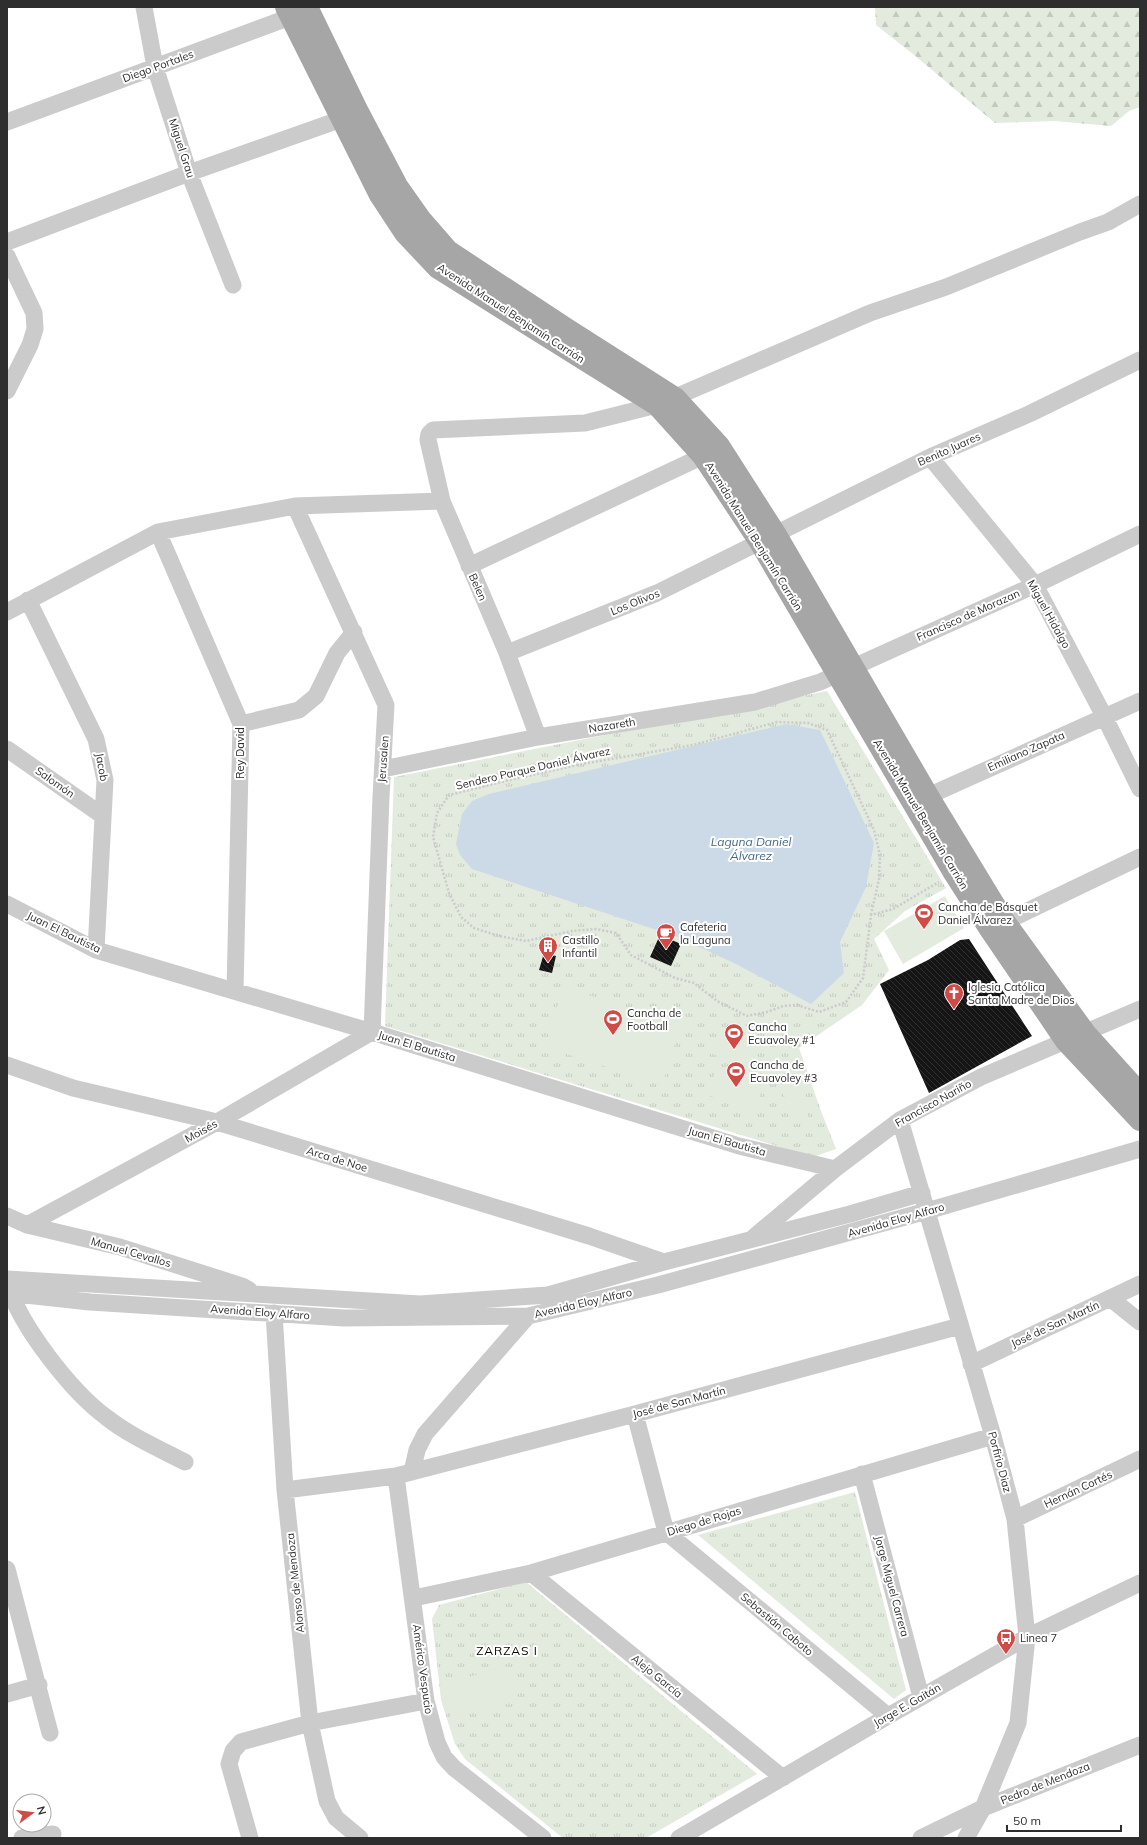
<svg xmlns="http://www.w3.org/2000/svg" width="1147" height="1845" font-family="Mulish,sans-serif">
<defs>
<pattern id="forest-firs" width="22" height="20" patternUnits="userSpaceOnUse"><rect width="22" height="20" fill="#e3eade"/><path d="M5 1l3.5 6h-7zM16 11l3.5 6h-7z" fill="#c3c9bf"/></pattern>
<pattern id="park-tufts" width="24" height="20" patternUnits="userSpaceOnUse"><rect width="24" height="20" fill="#e3eade"/><path d="M3 7l-1-3M5 7V3M7 7l1-3M15 17l-1-3M17 17v-4M19 17l1-3" fill="none" stroke="#c3c9bf"/></pattern>
<pattern id="building-back-hatch" width="6" height="6" patternUnits="userSpaceOnUse"><rect width="6" height="6" fill="#151515"/><path d="M-1 5l2 2M0 0l6 6M5-1l2 2" fill="none" stroke="#2f2f2f"/></pattern>
</defs>
<rect width="100%" height="100%" fill="#fff"/>
<path fill="url(#forest-firs)" d="M 875,7 L 1140,7 L 1140,107 L 1129,111 L 1111,126 L 1055,121 L 995,123 L 913,54 L 876,25 Z"/>
<path fill="url(#park-tufts)" d="M 827,691 L 946,888 L 905,911 L 874,939 L 889,970 L 862,1005 L 799,1048 L 821,1111 L 836,1149 L 813,1157 L 385,1026 L 394,777 Z
M 855,1492 L 906,1690 L 894,1699 L 698,1535 Z
M 526,1582 L 757,1774 L 646,1838 L 563,1838 L 465,1759 L 455,1744 L 441,1700 L 432,1619 L 439,1605 Z"/>
<path fill="#e3eade" d="M 945,896 L 964,928 L 903,964 L 884,931 Z
M 563,987 L 681,1024 L 662,1085 L 545,1047 Z
M 718,1032 L 758,1046 L 750,1068 L 710,1053 Z
M 717,1066 L 765,1081 L 755,1111 L 708,1095 Z
M 800,1077 L 809,1121 L 791,1125 L 781,1081 Z
M 506,1666 L 518,1701 L 451,1719 L 442,1685 Z"/>
<path fill="#ccdae8" d="M 786,724 L 820,730 L 874,843 L 866,887 L 840,942 L 844,973 L 811,1004 L 736,964 L 678,937 L 472,869 L 460,855 L 456,844 L 462,814 L 472,801 L 489,794 Z"/>
<path fill="url(#building-back-hatch)" d="M 660,935 L 681,944 L 671,966 L 650,957 Z
M 969,939 L 1032,1036 L 929,1093 L 880,984 L 928,960 L 960,940 Z
M 544,953 L 556,956 L 552,973 L 539,970 Z"/>
<g fill="none" stroke-linecap="round" stroke-linejoin="round">
<path stroke="#cbcbcb" stroke-width="2.5" stroke-dasharray="2 2" stroke-linecap="butt" d="M 871,915 L 879,879 L 880,855 L 874,830 L 827,730 L 808,723 L 777,722 L 693,745 L 582,764 L 510,780 L 449,795 L 437,813 L 433,837 L 449,893 L 461,917 L 474,928 L 499,936 L 526,941 L 572,931 L 596,929 L 616,933 L 631,955 L 675,978 L 694,983 L 717,1001 L 747,1016 L 767,1012 L 783,1006 L 797,1005 L 819,1012 L 846,1002 L 863,978 L 871,915 L 893,909 L 939,882"/>
<path stroke="#cbcbcb" stroke-width="17" d="M 144,7 L 155,67 L 189,173 L 233,285
M 7,122 L 301,13
M 7,242 L 189,173 L 353,115
M 7,256 L 34,313 L 35,329 L 30,345 L 7,391
M 930,457 L 1035,585 L 1104,716 L 1140,789
M 295,506 L 386,705 L 381,797 L 372,1032
M 158,532 L 241,724 L 235,991
M 469,566 L 703,456
M 28,600 L 96,739 L 105,780 L 96,950
M 7,612 L 158,532 L 295,506 L 442,501
M 507,653 L 657,593 L 930,457 L 1029,414 L 1140,360
M 241,724 L 299,710 L 316,696 L 337,653 L 354,632
M 538,737 L 507,653 L 442,501 L 428,440 L 429,434 L 433,430 L 585,423 L 657,405 L 870,313 L 946,287 L 1080,232 L 1108,222 L 1140,204
M 7,749 L 103,816
M 383,769 L 538,737 L 755,702 L 820,682 L 838,674 L 1035,585 L 1140,534
M 917,801 L 1140,701
M 7,904 L 96,950 L 372,1032 L 739,1146 L 835,1169
M 994,927 L 1140,857
M 7,1065 L 73,1088 L 217,1122 L 589,1236 L 664,1262
M 900,1120 L 993,1436 L 1015,1519 L 1027,1637 L 1018,1723 L 983,1808 L 966,1838
M 7,1216 L 27,1225 L 120,1247 L 242,1286 L 249,1290
M 27,1225 L 217,1122 L 372,1032
M 754,1237 L 835,1169 L 900,1120 L 981,1077 L 1140,1009
M 7,1279 L 420,1304 L 548,1295 L 664,1262 L 850,1214 L 922,1193
M 8,1284 C 19,1325 72,1392 106,1417 C 130,1436 158,1448 185,1462
M 7,1293 L 90,1302 L 344,1318 L 528,1316 L 658,1285 L 927,1211 L 1140,1149
M 1110,1298 L 1140,1322
M 274,1313 L 285,1490 L 310,1723 L 327,1801 L 336,1818 L 360,1838
M 971,1364 L 1140,1284
M 635,1414 L 666,1532 L 888,1716
M 412,1472 L 417,1450 L 425,1434 L 528,1316
M 862,1474 L 921,1697
M 396,1476 L 426,1701 L 437,1742 L 444,1757 L 454,1768 L 543,1838
M 285,1490 L 396,1476 L 635,1414 L 960,1326
M 1015,1519 L 1140,1459
M 7,1569 L 50,1733
M 531,1573 L 783,1778
M 414,1598 L 531,1573 L 993,1436
M 7,1694 L 39,1685
M 22,1838 L 53,1834
M 250,1838 L 229,1764 L 233,1751 L 241,1742 L 310,1723 L 426,1701
M 679,1838 L 888,1716 L 1027,1637 L 1140,1583
M 921,1838 L 983,1808 L 1140,1745"/>
<path stroke="#a6a6a6" stroke-width="22" d="M 286,7 L 380,195 L 405,233 L 438,268 L 657,405 L 703,456 L 760,542 L 953,871 L 990,929 L 1066,1041 L 1140,1120
M 307,7 L 358,112 L 397,186 L 421,220 L 448,251 L 568,330 L 675,398 L 719,446 L 776,535 L 928,796 L 1004,921 L 1085,1033 L 1140,1094"/>
</g>
<defs>
<symbol id="stadium-pin" viewBox="-11 -11 22 30"><path d="M0 17L-7.5 6A9.5 9.5 0 1 1 7.5 6Z" fill="#d04b45" stroke="#fff"/><path d="M0-5a6.5 5 0 1 0 0 10a6.5 5 0 1 0 0-10ZM-3.5-1.8h7v3.6h-7Z" fill="#fff"/></symbol>
<symbol id="cafe-pin" viewBox="-11 -11 22 30"><path d="M0 17L-7.5 6A9.5 9.5 0 1 1 7.5 6Z" fill="#d04b45" stroke="#fff"/><path d="M-5.5-4.5H6V0H3Q3 3.5 0 3.5H-2.5Q-5.5 3.5-5.5 0ZM3-3.2v2h1.7v-2ZM-6 4.5H4V6H-6Z" fill="#fff"/></symbol>
<symbol id="building-pin" viewBox="-11 -11 22 30"><path d="M0 17L-7.5 6A9.5 9.5 0 1 1 7.5 6Z" fill="#d04b45" stroke="#fff"/><path d="M-4-6H4V6H1V3H-1V6H-4ZM-2.5-4.3h1.7v1.8h-1.7ZM.8-4.3h1.7v1.8H.8ZM-2.5-1h1.7V.8h-1.7ZM.8-1h1.7V.8H.8Z" fill="#fff"/></symbol>
<symbol id="church-pin" viewBox="-11 -11 22 30"><path d="M0 17L-7.5 6A9.5 9.5 0 1 1 7.5 6Z" fill="#d04b45" stroke="#fff"/><path d="M-1.2-6h2.4v3.5h3.3v2.4h-3.3V6h-2.4V-.1h-3.3v-2.4h3.3Z" fill="#fff"/></symbol>
<symbol id="bus-pin" viewBox="-11 -11 22 30"><path d="M0 17L-7.5 6A9.5 9.5 0 1 1 7.5 6Z" fill="#d04b45" stroke="#fff"/><path d="M-5-6H5V4H4V6H2V4H-2V6H-4V4H-5ZM-3.5-4V0h7V-4ZM-3.5 1.2v1.5H-2V1.2ZM2 1.2v1.5H3.5V1.2Z" fill="#fff"/></symbol>
</defs>
<g fill-rule="evenodd">
<use href="#stadium-pin" x="913" y="902" width="22" height="30"/>
<use href="#cafe-pin" x="655" y="922" width="22" height="30"/>
<use href="#building-pin" x="537" y="935" width="22" height="30"/>
<use href="#church-pin" x="943" y="982" width="22" height="30"/>
<use href="#stadium-pin" x="602" y="1008" width="22" height="30"/>
<use href="#stadium-pin" x="723" y="1022" width="22" height="30"/>
<use href="#stadium-pin" x="725" y="1060" width="22" height="30"/>
<use href="#bus-pin" x="995" y="1627" width="22" height="30"/>
</g>
<g text-anchor="middle" dominant-baseline="central" stroke-width="4" stroke-linejoin="round" paint-order="stroke">
<g font-size="11" fill="#2e2e2e" stroke="#fff">
<text transform="translate(158 66) rotate(-20)">Diego Portales</text>
<text transform="translate(182 148) rotate(72)">Miguel Grau</text>
<text transform="translate(511 313) rotate(33)">Avenida Manuel Benjamín Carrión</text>
<text transform="translate(949 449) rotate(-24)">Benito Juares</text>
<text transform="translate(754 536) rotate(58)">Avenida Manuel Benjamín Carrión</text>
<text transform="translate(478 587) rotate(66)">Belen</text>
<text transform="translate(635 602) rotate(-22)">Los Olivos</text>
<text transform="translate(1049 614) rotate(61)">Miguel Hidalgo</text>
<text transform="translate(968 615) rotate(-24)">Francisco de Morazan</text>
<text transform="translate(612 725) rotate(-9)">Nazareth</text>
<text transform="translate(1026 751) rotate(-24)">Emiliano Zapata</text>
<text transform="translate(240 753) rotate(-90)">Rey David</text>
<text transform="translate(383 759) rotate(-86)">Jerusalen</text>
<text transform="translate(102 767) rotate(80)">Jacob</text>
<text transform="translate(533 768) rotate(-13)">Sendero Parque Daniel Álvarez</text>
<text transform="translate(55 782) rotate(35)">Salomón</text>
<text transform="translate(921 814) rotate(59)">Avenida Manuel Benjamín Carrión</text>
<text transform="translate(64 932) rotate(26)">Juan El Bautista</text>
<text transform="translate(417 1046) rotate(17)">Juan El Bautista</text>
<text transform="translate(933 1103) rotate(-29)">Francisco Nariño</text>
<text transform="translate(201 1131) rotate(-29)">Moisés</text>
<text transform="translate(727 1141) rotate(16)">Juan El Bautista</text>
<text transform="translate(337 1159) rotate(17)">Arca de Noe</text>
<text transform="translate(896 1220) rotate(-16)">Avenida Eloy Alfaro</text>
<text transform="translate(131 1252) rotate(16)">Manuel Cevallos</text>
<text transform="translate(583 1303) rotate(-13)">Avenida Eloy Alfaro</text>
<text transform="translate(260 1312) rotate(4)">Avenida Eloy Alfaro</text>
<text transform="translate(1055 1324) rotate(-25)">José de San Martín</text>
<text transform="translate(679 1402) rotate(-15)">José de San Martín</text>
<text transform="translate(1000 1462) rotate(75)">Porfirio Diaz</text>
<text transform="translate(1078 1489) rotate(-25)">Hernán Cortés</text>
<text transform="translate(704 1521) rotate(-17)">Diego de Rojas</text>
<text transform="translate(295 1583) rotate(-96)">Alonso de Mendoza</text>
<text transform="translate(892 1586) rotate(75)">Jorge Miguel Carrera</text>
<text transform="translate(777 1624) rotate(40)">Sebastián Caboto</text>
<text transform="translate(423 1669) rotate(82)">Américo Vespucio</text>
<text transform="translate(657 1676) rotate(39)">Alejo García</text>
<text transform="translate(907 1705) rotate(-30)">Jorge E. Gaitán</text>
<text transform="translate(1045 1783) rotate(-22)">Pedro de Mendoza</text>
</g>
<g font-size="11" fill="#2e2e2e" stroke="#fff" text-anchor="start">
<text x="938" y="907">Cancha de Básquet<tspan x="938" dy="13">Daniel Álvarez</tspan></text>
<text x="680" y="927">Cafeteria<tspan x="680" dy="13">la Laguna</tspan></text>
<text x="562" y="940">Castillo<tspan x="562" dy="13">Infantil</tspan></text>
<text x="968" y="987">Iglesia Católica<tspan x="968" dy="13">Santa Madre de Dios</tspan></text>
<text x="627" y="1013">Cancha de<tspan x="627" dy="13">Football</tspan></text>
<text x="748" y="1027">Cancha<tspan x="748" dy="13">Ecuavoley #1</tspan></text>
<text x="750" y="1065">Cancha de<tspan x="750" dy="13">Ecuavoley #3</tspan></text>
<text x="1020" y="1638">Linea 7</text>
</g>
<g font-size="12" font-style="italic" fill="#466687" stroke="#fff">
<text x="751" y="841">Laguna Daniel<tspan x="751" dy="14">Álvarez</tspan></text>
</g>
<g font-size="12" letter-spacing="1" fill="#000" stroke="#fff">
<text x="507" y="1650">ZARZAS I</text>
</g>
</g>
<rect width="1147" height="1845" fill="none" stroke="#2e2e2e" stroke-width="16"/>
<g transform="translate(32 1813) rotate(75)"><circle r="19" fill="#ffffff" stroke="#ababab"/>
<path d="M0-3L7 15L0 10L-7 15Z" fill="#d04b45"/>
<text y="-6" font-size="11" font-weight="bold" text-anchor="middle" fill="#2e2e2e">N</text>
</g>
<path d="M1007 1825v6h114v-6" fill="none" stroke="#2e2e2e" stroke-width="2"/>
<text x="1013" y="1825" font-size="12" fill="#2e2e2e" stroke="#ffffff" stroke-width="3" paint-order="stroke">50 m</text>
</svg>
